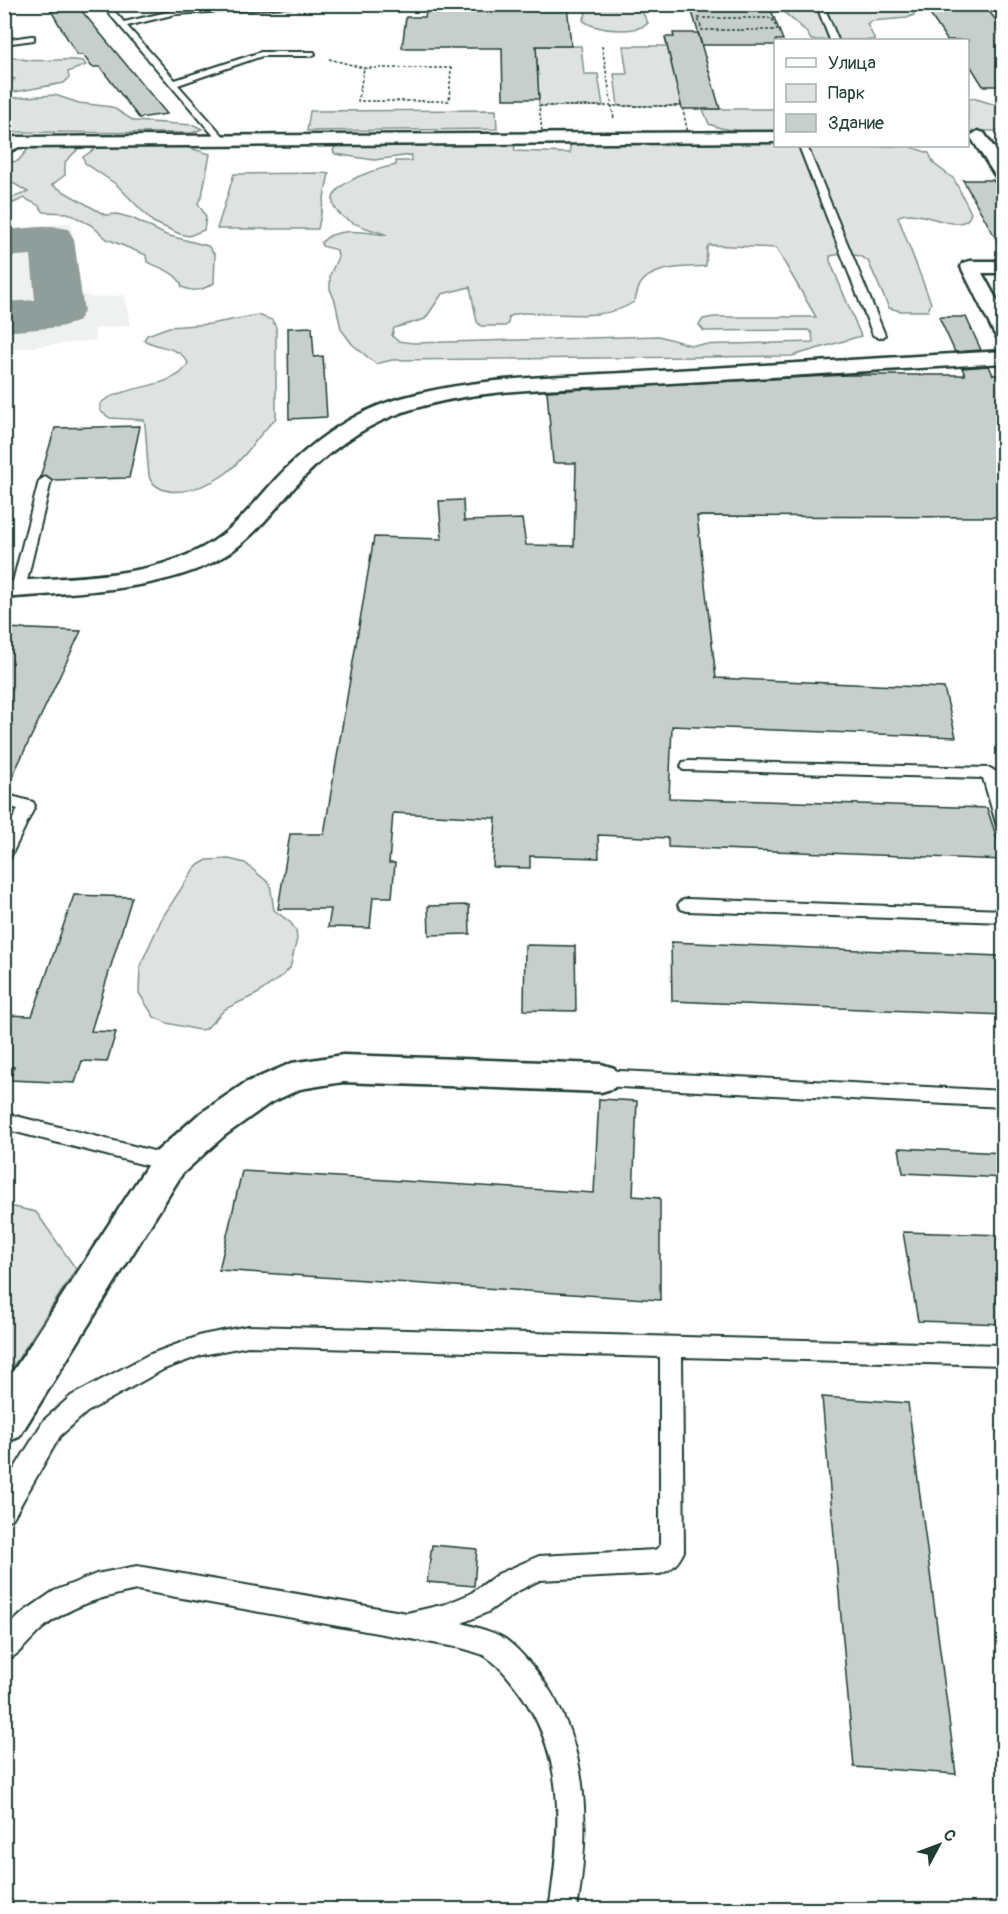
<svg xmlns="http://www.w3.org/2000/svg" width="1008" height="1914" font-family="Pangolin,sans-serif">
<rect width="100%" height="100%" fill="#fff"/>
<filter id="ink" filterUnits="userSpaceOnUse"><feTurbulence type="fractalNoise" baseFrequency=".0167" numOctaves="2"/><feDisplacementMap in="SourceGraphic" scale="12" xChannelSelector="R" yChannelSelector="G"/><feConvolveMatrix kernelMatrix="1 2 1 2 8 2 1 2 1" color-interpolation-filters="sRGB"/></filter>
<g filter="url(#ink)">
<path fill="#eef1f0" d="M 71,222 L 79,293 L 94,298 L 125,295 L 130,325 L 94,329 L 96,340 L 5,350 L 5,230 Z"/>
<path fill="#dee3e2" stroke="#7e908b" stroke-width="1.5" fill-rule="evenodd" d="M 823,4 L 910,5 L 914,15 L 907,18 L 871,21 L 867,24 L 875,40 L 811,40 C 806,26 786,18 778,5 C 790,5 814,9 824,7 Z
M 597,5 L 639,6 L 648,23 C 638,34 593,31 583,20 L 586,14 L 584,10 Z
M 536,46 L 581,46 L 584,74 L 598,74 L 603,106 L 539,106 Z
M 623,46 L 667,46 L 682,106 L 618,106 L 614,74 L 627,74 Z
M 5,54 C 37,67 54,56 83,61 L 86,65 L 68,72 L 69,78 L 64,83 L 9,93 L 5,92 L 5,87 L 15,79 L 5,76 Z
M 5,94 L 11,98 L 55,95 L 79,103 L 112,107 L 134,121 L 194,125 L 202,129 L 192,133 L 5,132 Z
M 973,98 L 1003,107 L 1003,131 L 968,131 L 968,100 Z
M 703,109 L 775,109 L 775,131 C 753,131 730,133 709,124 Z
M 496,110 L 497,129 L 307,131 L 310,111 Z
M 775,140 L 776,146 L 909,146 L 929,153 L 934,164 L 954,179 L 971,213 C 964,240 916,204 898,217 L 931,303 L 928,311 L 901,311 L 889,308 L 868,261 C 857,252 843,253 830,256 L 830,261 L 861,336 L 792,356 L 392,360 L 376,364 L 352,344 L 341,329 L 335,301 L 330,289 L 330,275 L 338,257 L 337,250 L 322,246 L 321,243 C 335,225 368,233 387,235 C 373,229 356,227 343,217 C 307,188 376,169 396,165 L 396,161 L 411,161 L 412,155 L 374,160 L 335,154 L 333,151 L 337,143 L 514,142 L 515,151 L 570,153 L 570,142 ZM 709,245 L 776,248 L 816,317 L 714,317 L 703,319 L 699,325 L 704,331 L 808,330 L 812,333 L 813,342 L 690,345 L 659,336 L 413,343 L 398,341 L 392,336 L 394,328 L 425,319 L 442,294 L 470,287 L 477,322 L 481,326 L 505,326 L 508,324 L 509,317 C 520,310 537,314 550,314 C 578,315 610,318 634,302 C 637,296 637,290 640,285 C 651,265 687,268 706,266 L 707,248 Z
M 153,144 L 186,147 L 210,154 L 202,196 L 198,203 L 206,217 L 204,230 L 189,236 L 180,234 L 153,222 L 117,185 L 85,163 L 83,157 L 99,146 Z
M 75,146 L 77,150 L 65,162 L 65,175 L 52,185 L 105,215 L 117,214 L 132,218 L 166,235 L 208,246 L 215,255 L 214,283 C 203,290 194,293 182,287 C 179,273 158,267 147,262 L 146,255 L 107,239 L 91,225 L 68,213 L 44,212 L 38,205 L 24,198 L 5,207 L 5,200 L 28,192 L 13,183 L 5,185 L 5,163 L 18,161 L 30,147 Z
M 329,173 L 318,229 L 217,229 L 234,174 Z
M 258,315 L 272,320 L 276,327 L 276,418 C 259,434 247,455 230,470 C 212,486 166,504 150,479 C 147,474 147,431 144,420 L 110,418 L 100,411 L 100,404 C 120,384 177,390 188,363 C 180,346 159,349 144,340 L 147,335 L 169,327 L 210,324 Z
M 229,859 L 245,863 L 270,884 L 274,910 L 291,923 L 296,931 L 297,939 L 290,968 L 282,976 L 257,994 L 225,1009 L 206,1029 L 199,1030 L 167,1023 L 154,1017 L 139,993 L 140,966 L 162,918 L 195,867 L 207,860 Z
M 5,1205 L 36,1212 L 76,1269 L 5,1379 Z"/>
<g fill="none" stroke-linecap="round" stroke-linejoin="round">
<path fill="#8f9e9a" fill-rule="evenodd" d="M 52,226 L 68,229 L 74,239 L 84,312 L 77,322 L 60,327 L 4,332 L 4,302 L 35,300 L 31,255 L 4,257 L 4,230 Z"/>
</g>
<path fill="#c7cfcc" stroke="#1f3d34" stroke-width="1.5" d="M 47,4 L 76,4 L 167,114 L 139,118 L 100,67 L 92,67 L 83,55 L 77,55 Z
M 428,4 L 567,4 L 571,46 L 536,46 L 539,99 L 503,99 L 502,48 L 402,48 L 406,17 L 425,17 Z
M 923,4 L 983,4 L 1004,30 L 1004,86 L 983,86 L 968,62 L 968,40 L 947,40 Z
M 690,5 L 769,5 L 783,40 L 776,40 L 776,45 L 702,45 Z
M 673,33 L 698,33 L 720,109 L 682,109 L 665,37 L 674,37 Z
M 963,180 L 993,180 L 1004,197 L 1004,253 Z
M 939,317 L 966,317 L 981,350 L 955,352 Z
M 312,327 L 314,357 L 323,356 L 327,417 L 289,419 L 288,328 Z
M 989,366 L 993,375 L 1004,375 L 1004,517 L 697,516 L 716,678 L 944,688 L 956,737 L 672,726 L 669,798 L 987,808 L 1004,860 L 668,847 L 668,838 L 598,835 L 599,858 L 530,856 L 530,868 L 493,867 L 496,818 L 393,813 L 389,863 L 395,863 L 392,897 L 373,897 L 370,928 L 328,927 L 331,909 L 278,909 L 290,834 L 324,834 L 374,537 L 442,539 L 439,501 L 463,500 L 464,521 L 522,519 L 526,545 L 574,546 L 576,463 L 553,463 L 547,391 L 846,375 L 965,375 L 962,368 Z
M 140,426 L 129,478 L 53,480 L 46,475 L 40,478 L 55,428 Z
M 4,628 L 81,631 L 5,792 L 4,792 Z
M 74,895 L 132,897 L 91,1031 L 116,1032 L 107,1062 L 82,1061 L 75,1083 L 10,1080 L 14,1067 L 4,1066 L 4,1015 L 32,1016 Z
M 469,905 L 470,934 L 429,935 L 428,906 Z
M 671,942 L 999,956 L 1004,975 L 1004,1015 L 672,1001 Z
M 525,945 L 575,946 L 576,1011 L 524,1010 Z
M 599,1099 L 637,1101 L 633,1196 L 660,1198 L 660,1300 L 219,1270 L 242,1171 L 594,1193 Z
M 899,1148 L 1004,1153 L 1004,1178 L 903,1173 Z
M 903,1232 L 1004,1235 L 1004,1324 L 918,1321 Z
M 822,1397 L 908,1403 L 956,1774 L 854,1767 Z
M 432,1545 L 477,1549 L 474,1586 L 427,1582 Z"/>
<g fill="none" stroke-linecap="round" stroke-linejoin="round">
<defs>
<path id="service" d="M 101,4 L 108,4 L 124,22 L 176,10 L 281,4 L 338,4 L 176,14 L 127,26 L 175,80 L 261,52 L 314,52 L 315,54 L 311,56 L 262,56 L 178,85 L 226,139 L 227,141 L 223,144 L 220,143 Z
M 816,4 L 823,4 L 838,40 L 830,40 Z
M 31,36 L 34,36 L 34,40 L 4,44 L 4,40 Z
M 799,146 L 807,146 L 885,335 L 883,337 L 879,338 L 873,335 Z
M 45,477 L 51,481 L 25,589 L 18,593 L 13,592 L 11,589 L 39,481 Z
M 689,761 L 990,768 L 998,773 L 1004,792 L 1004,828 L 998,827 L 996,823 L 983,778 L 683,770 L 681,766 L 683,762 Z
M 4,794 L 33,802 L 35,806 L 12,854 L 10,858 L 4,860 L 4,836 L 18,809 L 4,805 Z
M 687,899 L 1004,910 L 1004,922 L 687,911 L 681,909 L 678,905 L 681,901 Z
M 601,1070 L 1004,1091 L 1004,1107 L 601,1086 L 594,1083 L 591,1078 L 594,1073 Z
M 4,1113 L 169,1155 L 176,1157 L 179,1163 L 176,1169 L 169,1171 L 4,1129 Z
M 248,1326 L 1004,1345 L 1004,1365 L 682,1357 L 684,1551 C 679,1563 672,1570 660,1574 L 540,1580 L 516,1592 L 488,1612 L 462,1623 C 477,1628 493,1631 505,1639 C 519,1649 530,1663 540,1676 C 591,1745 590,1829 577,1910 L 549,1910 C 561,1832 567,1757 518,1690 C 509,1678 497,1662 483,1655 C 476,1652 468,1650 461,1648 L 137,1590 C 102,1597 71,1605 43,1628 C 30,1639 20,1655 4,1662 L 4,1630 L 25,1611 L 54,1591 L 96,1574 L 137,1566 L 407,1613 L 446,1604 L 470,1594 L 498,1574 L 539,1556 L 655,1550 L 660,1546 L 660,1357 L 248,1346 L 202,1355 L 164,1369 L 87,1412 L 60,1436 L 13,1518 L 4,1522 L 4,1486 L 44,1420 L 71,1396 L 148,1355 L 202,1335 Z"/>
<path id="minor" d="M 978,131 L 984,133 L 1004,162 L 1004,181 L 998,180 L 970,136 Z
M 776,132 L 776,142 L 19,147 L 4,154 L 4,142 L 15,137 Z
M 970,261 L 1004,261 L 1004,273 L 982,273 L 1004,313 L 1004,339 L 997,337 L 994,333 L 961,267 L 963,263 Z
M 1004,351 L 1004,363 C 881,370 759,378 636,385 C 562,389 481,387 409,410 C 368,423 332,448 303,478 C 279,503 260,531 232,551 C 171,593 76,591 4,598 L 4,582 C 72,576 152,580 212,542 C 237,526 256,501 276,479 C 309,444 348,415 394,400 C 474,376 560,377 642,372 C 763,365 883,358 1004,351 Z
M 343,1055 L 601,1064 L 614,1068 L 619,1078 L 614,1088 L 601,1092 L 343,1082 L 300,1089 L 270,1103 L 224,1136 L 182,1174 L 19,1437 L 4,1443 L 4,1385 L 156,1152 L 198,1115 L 245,1083 L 292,1063 Z"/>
</defs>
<use href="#service" stroke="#1f3d34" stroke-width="4"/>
<use href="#minor" stroke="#1f3d34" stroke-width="5"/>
<path stroke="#1f3d34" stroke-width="1.5" stroke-dasharray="3 2" stroke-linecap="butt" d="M 698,18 L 772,18 L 777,30 L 702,30 Z
M 602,46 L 614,119
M 329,59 L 364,68
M 364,68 L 451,68 L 449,101 L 358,101 Z
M 539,106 L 682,106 L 689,138 L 543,139 Z"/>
<use href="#service" fill="#fff" fill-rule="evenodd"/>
<use href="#minor" fill="#fff" fill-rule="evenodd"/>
</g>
</g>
<rect width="1008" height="1914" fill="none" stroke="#fff" stroke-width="24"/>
<rect x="12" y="12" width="984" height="1890" fill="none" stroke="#1f3d34" stroke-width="2" filter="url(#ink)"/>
<rect x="774" y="39" width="195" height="108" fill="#ffffff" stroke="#a5b1ae" stroke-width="1.5"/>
<rect x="786" y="58" width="30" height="9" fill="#ffffff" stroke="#a5b1ae" stroke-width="1.5"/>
<text x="828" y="69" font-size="18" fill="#1f3d34">Улица</text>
<rect x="786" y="84" width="30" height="18" fill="#dee3e2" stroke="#a5b1ae" stroke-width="1.5"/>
<text x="828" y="99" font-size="18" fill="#1f3d34">Парк</text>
<rect x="786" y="114" width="30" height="18" fill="#c7cfcc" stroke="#a5b1ae" stroke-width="1.5"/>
<text x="828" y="129" font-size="18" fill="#1f3d34">Здание</text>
<g transform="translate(939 1845) rotate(49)" stroke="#ffffff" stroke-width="4.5" paint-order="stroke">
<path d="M0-4.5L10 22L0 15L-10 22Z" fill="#1f3d34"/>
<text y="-9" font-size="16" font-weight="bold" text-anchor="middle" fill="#1f3d34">С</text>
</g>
</svg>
